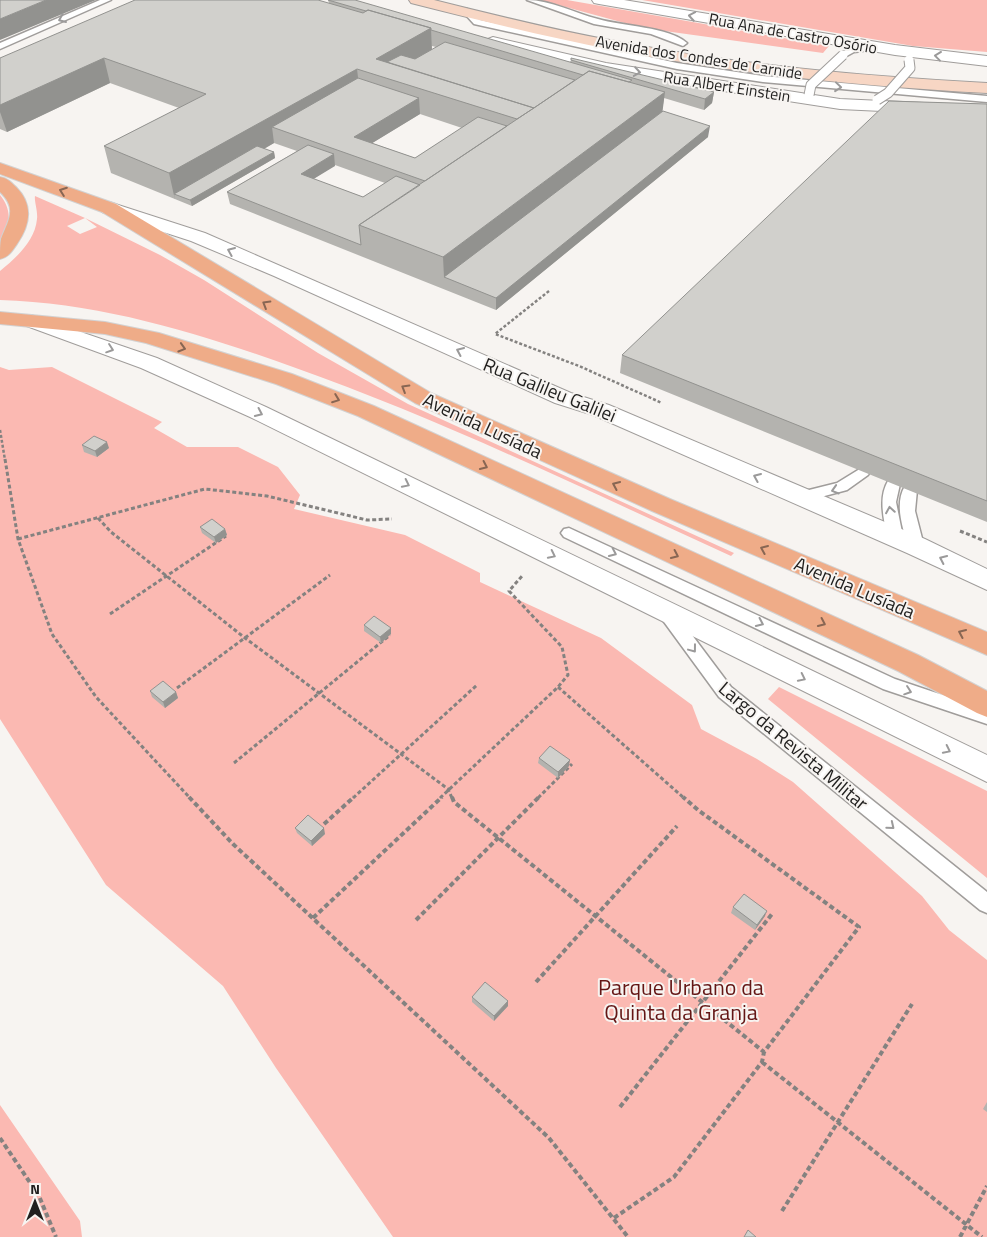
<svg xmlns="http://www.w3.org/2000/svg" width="987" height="1237" font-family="'Titillium Web',sans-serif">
<rect width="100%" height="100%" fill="#f7f4f1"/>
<path fill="#fbb9b2" d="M 540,0 L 567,0 L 829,46 L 823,53 L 643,28 Z
M 642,0 L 987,0 L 987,52 L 913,46 Z
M 0,195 C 13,211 10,225 0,242 Z
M 35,196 L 85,218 L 67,226 L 80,234 L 97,227 L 85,218 L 160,255 L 204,280 L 318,353 L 408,404 L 734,553 L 731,556 C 586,490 443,420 293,367 C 198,333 101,303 0,300 L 0,271 C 16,258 35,241 37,219 C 38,211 34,201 35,196 Z
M 0,367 L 9,370 L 52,367 L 162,422 L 154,428 L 187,447 L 238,447 L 278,467 L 300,495 L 294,509 L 405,535 L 480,573 L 480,582 L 601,638 L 692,705 L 701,729 L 757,759 L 793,782 L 922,896 L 949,930 L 987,960 L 987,1237 L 393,1237 L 276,1068 L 223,986 L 106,885 L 0,719 Z
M 779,687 L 987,791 L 987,878 L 768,699 Z
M 0,1105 L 80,1221 L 82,1237 L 0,1237 Z"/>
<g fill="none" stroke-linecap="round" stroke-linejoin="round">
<defs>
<path id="lane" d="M 100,0 L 111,0 L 0,49 L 0,43 Z
M 527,0 C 551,0 574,13 598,19 C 621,26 670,27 687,43 L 683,46 L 651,34 L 594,24 Z
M 467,9 L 480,20 L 677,63 L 763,76 L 987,96 L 987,102 L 763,82 L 677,69 L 474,24 L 463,12 Z
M 877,44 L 880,45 L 880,49 L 854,52 L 843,58 L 838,55 L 849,48 Z
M 863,467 L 868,469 L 870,472 L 868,475 L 847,490 L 802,502 L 797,501 L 795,497 L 797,493 L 837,483 Z
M 893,479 L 898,481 L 900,484 L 896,502 L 903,537 L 900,541 L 895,542 L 890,541 L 887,537 C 884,519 878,498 888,481 Z
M 910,485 L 915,486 L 917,490 L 915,511 L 924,546 L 921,550 L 916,551 L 911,550 L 908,546 C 903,528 894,504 905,486 Z
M 569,528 L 895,679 L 987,710 L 987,724 L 883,689 L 564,537 L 561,533 L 564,529 Z
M 665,605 L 671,607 L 731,687 L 987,892 L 987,913 L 980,910 L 719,697 L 659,615 L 657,611 L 659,607 Z"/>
<path id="street" d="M 592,0 L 624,0 L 895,45 L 987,56 L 987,66 L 895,55 L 599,4 L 594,3 Z
M 493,37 L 606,63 L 840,99 L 987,106 L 987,116 L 840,109 L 606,73 L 488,45 L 485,42 L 488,39 Z
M 109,202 L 205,233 L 571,393 L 609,405 L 925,539 L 987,569 L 987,590 L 907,553 L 593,415 L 555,403 L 274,276 L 191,241 L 102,212 L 100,208 L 102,204 Z
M 31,315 L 157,358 L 266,407 L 987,755 L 987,782 L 250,417 L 141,368 L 24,325 L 20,321 L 24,317 Z"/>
<path id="secondary" d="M 409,0 L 434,0 C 494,15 554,30 615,41 C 738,65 862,76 987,83 L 987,93 C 862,86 737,74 614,50 C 546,37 478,20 411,3 Z"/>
<path id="primary" d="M 0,163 L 116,204 L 431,393 L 670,499 L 987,632 L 987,655 L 652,511 L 415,403 L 102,212 L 0,174 Z
M 0,177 C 7,178 11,182 16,187 C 34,205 30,225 17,244 C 12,251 9,257 0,259 C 0,253 0,244 1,239 C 8,220 18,209 0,192 Z
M 0,312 L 105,322 L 159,333 L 292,374 L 374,406 L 918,655 L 987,691 L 987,717 L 977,713 L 898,671 L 358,416 L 276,384 L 146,343 L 105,334 L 0,324 Z"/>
</defs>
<use href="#lane" stroke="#a09d9b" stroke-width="3"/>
<use href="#street" stroke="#a09d9b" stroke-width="2"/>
<use href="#secondary" stroke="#a09d9b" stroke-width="2"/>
<use href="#primary" stroke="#d2d2d2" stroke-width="2"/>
<path stroke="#848280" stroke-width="2.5" stroke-dasharray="3 2" stroke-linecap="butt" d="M 549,291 L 495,334 L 579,366 L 662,403
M 0,430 L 5,460"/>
<path stroke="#848280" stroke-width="3" stroke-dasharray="4 2.5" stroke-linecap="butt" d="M 5,459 L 18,539 L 52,634 L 96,697 L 190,798
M 98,518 L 111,532 L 245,638 L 448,789 L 452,798
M 960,531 L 987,542
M 18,539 L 205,489 L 267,496 L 367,520 L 392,519
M 110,614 L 226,536
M 558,687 L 684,798
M 177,688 L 330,575
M 234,763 L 390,635
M 353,798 L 477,685
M 440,798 L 558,687 L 568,675 L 562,647 L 509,591 L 522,576
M 538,798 L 572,764"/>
<path stroke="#848280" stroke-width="4" stroke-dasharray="5 3" stroke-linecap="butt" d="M 189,797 L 233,844 L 549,1138 L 628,1237
M 452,797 L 454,802 L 764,1052
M 324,824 L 354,797
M 313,918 L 442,797
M 416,920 L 539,797
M 536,982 L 677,826
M 762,1062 L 982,1237
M 620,1107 L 772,914
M 0,1138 L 39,1196 L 56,1237
M 782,1211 L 912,1004
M 614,1218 L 674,1177 L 762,1062 L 764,1052 L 859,927 L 698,810 L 683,797
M 960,1237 L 987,1186"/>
<use href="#lane" fill="#fff" fill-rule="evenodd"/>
<use href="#street" fill="#fff" fill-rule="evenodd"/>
<use href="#secondary" fill="#f7d6c4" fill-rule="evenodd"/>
<use href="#primary" fill="#efac88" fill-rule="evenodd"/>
<defs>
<path id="lane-bridge" d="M 809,95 L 811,85 L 843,55
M 877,100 L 888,93 L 910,68 L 909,60"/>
</defs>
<use href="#lane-bridge" stroke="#a09d9b" stroke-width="11" stroke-linecap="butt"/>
<use href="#lane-bridge" stroke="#fff" stroke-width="9"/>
</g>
<path fill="#b4b3af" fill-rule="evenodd" d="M 328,0 L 570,62 L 571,60 L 714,92 L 712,103 L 704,110 L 664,98 L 662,111 L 708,137 L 496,310 L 230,204 L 227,192 L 297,151 L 274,143 L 264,149 L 274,152 L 275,158 L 192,206 L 111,173 L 104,146 L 179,108 L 110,83 L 7,132 L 0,129 L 0,58 L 329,3 ZM 432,46 L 436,47 L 432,50 ZM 420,114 L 462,128 L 415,158 L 372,143 ZM 335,165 L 385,183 L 363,197 L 313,179 Z
M 987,104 L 987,522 L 620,373 L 622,355 Z
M 82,445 L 109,448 L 97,457 L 84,452 Z
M 200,527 L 225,529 L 227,535 L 216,543 L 202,533 Z
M 364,625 L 391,628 L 391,634 L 381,643 L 364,631 Z
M 150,691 L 176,692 L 178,698 L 165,708 L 152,697 Z
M 539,758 L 569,766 L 558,778 L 538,763 Z
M 295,828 L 325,834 L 312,846 L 297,833 Z
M 733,907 L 765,916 L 755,930 L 731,913 Z
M 472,997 L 508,1006 L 494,1021 L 472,1002 Z
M 987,1102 L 987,1112 L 983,1109 Z"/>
<path fill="#92928f" d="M 46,0 L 96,0 L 0,40 L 0,19 Z
M 431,28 L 432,53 L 395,74 L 376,59 Z
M 104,58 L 110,83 L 7,132 L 0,112 L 0,105 Z
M 357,69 L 360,94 L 272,127 L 274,143 L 181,196 L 174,194 L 175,200 L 169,173 Z
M 665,92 L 661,123 L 444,277 L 443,257 Z
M 714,92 L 712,103 L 704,110 L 705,99 Z
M 419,98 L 420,114 L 356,153 L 354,137 Z
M 710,126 L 708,137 L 496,310 L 496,298 Z
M 274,152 L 275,158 L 192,206 L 190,200 Z
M 334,154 L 335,166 L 302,186 L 301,174 Z
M 107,442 L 109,448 L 97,457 L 95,451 Z
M 225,529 L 227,535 L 216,543 L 214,537 Z
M 391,628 L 391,634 L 381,643 L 380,637 Z
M 176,692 L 178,698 L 165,708 L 163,702 Z
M 570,760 L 569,766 L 558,778 L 558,772 Z
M 324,828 L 325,834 L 312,846 L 311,841 Z
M 767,911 L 765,916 L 755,930 L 757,925 Z
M 508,1001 L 508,1006 L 494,1021 L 494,1016 Z"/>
<path fill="#d1d0cc" stroke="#92928f" d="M 0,0 L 46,0 L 0,19 Z
M 135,0 L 318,0 L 363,13 L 368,10 L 431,28 L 376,59 L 534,108 L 517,119 L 357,69 L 169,173 L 104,146 L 206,94 L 104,58 L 0,105 L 0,58 Z
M 328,0 L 355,0 L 632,80 L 629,82 L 589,71 L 583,75 L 431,30 L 431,28 L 368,10 L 366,11 Z
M 445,42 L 575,80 L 534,108 L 387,62 L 401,55 L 415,59 Z
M 571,58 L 714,92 L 705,99 L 571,60 Z
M 589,71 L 665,92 L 443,257 L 359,225 Z
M 358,78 L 419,98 L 354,137 L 415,158 L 478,117 L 507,126 L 425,181 L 272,127 Z
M 889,101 L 987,104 L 987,501 L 622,355 Z
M 663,111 L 710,126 L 496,298 L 444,277 Z
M 308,145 L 334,154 L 301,174 L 363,197 L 396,176 L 420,185 L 359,225 L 361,245 L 227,192 Z
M 257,146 L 274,152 L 190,200 L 174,194 Z
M 94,436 L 107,442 L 95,451 L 82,445 Z
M 212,519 L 225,529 L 214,537 L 200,527 Z
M 374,616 L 391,628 L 380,637 L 364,625 Z
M 163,681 L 176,692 L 163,702 L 150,691 Z
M 550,746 L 570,760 L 558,772 L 539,758 Z
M 308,815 L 324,828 L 311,841 L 295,828 Z
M 744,894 L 767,911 L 757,925 L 733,907 Z
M 485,982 L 508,1001 L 494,1016 L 472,997 Z
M 748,1230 L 756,1237 L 744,1237 Z"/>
<defs><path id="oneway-chevron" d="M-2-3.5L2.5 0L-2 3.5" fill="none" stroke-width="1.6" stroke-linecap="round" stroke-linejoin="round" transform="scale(1.25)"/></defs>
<g stroke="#9b9a9a">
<use href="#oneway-chevron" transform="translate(692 16) rotate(-170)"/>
<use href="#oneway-chevron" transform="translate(62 19) rotate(157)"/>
<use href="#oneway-chevron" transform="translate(938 56) rotate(-173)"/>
<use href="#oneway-chevron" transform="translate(637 72) rotate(9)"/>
<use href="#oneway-chevron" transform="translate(838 87) rotate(6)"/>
<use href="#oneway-chevron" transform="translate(231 251) rotate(-157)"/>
<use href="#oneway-chevron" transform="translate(110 349) rotate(19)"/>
<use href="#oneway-chevron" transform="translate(460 351) rotate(-156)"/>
<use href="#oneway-chevron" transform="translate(259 413) rotate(25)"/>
<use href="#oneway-chevron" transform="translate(757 477) rotate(-157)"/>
<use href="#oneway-chevron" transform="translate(406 484) rotate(26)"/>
<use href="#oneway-chevron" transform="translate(835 490) rotate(163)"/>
<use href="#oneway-chevron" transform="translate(890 510) rotate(-99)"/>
<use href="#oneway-chevron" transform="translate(613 553) rotate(25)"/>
<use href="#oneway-chevron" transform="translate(552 555) rotate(26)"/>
<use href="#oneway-chevron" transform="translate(943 559) rotate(-155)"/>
<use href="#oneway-chevron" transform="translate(760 623) rotate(25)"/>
<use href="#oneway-chevron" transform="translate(693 649) rotate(53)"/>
<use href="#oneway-chevron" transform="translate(802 678) rotate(26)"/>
<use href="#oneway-chevron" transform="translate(908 691) rotate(19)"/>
<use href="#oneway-chevron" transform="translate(947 750) rotate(26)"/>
<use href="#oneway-chevron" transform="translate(891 826) rotate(39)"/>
</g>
<g stroke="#886653">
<use href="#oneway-chevron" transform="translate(63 191) rotate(-160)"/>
<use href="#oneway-chevron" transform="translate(266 304) rotate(-149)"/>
<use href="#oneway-chevron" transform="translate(182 348) rotate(17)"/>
<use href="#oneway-chevron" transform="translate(405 388) rotate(-149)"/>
<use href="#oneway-chevron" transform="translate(336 399) rotate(21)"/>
<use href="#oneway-chevron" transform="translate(484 466) rotate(25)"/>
<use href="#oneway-chevron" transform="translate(616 485) rotate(-156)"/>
<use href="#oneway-chevron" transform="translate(764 549) rotate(-157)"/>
<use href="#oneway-chevron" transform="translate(675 555) rotate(25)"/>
<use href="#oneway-chevron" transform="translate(822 623) rotate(25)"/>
<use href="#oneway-chevron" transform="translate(962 633) rotate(-156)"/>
</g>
<g text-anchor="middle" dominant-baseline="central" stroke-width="4" stroke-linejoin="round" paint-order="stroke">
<g font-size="16" fill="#201f1e" stroke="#f7f4f1">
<text transform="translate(793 33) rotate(10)">Rua Ana de Castro Osório</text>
<text transform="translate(699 57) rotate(9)">Avenida dos Condes de Carnide</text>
<text transform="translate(727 86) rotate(9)">Rua Albert Einstein</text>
</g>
<g font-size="19" fill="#201f1e" stroke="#f7f4f1">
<text transform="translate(550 389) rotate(22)">Rua Galileu Galilei</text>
<text transform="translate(483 425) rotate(25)">Avenida Lusíada</text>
<text transform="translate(855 587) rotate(23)">Avenida Lusíada</text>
<text transform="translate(794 745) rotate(40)">Largo da Revista Militar</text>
</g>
<g font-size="22" fill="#641615" stroke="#f7f4f1">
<text x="681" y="987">Parque Urbano da<tspan x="681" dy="25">Quinta da Granja</tspan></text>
</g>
</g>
<g transform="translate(35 1202)" stroke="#f7f4f1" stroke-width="4" paint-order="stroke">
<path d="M0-4L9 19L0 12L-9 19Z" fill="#201f1e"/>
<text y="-8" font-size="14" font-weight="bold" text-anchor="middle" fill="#201f1e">N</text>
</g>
</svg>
